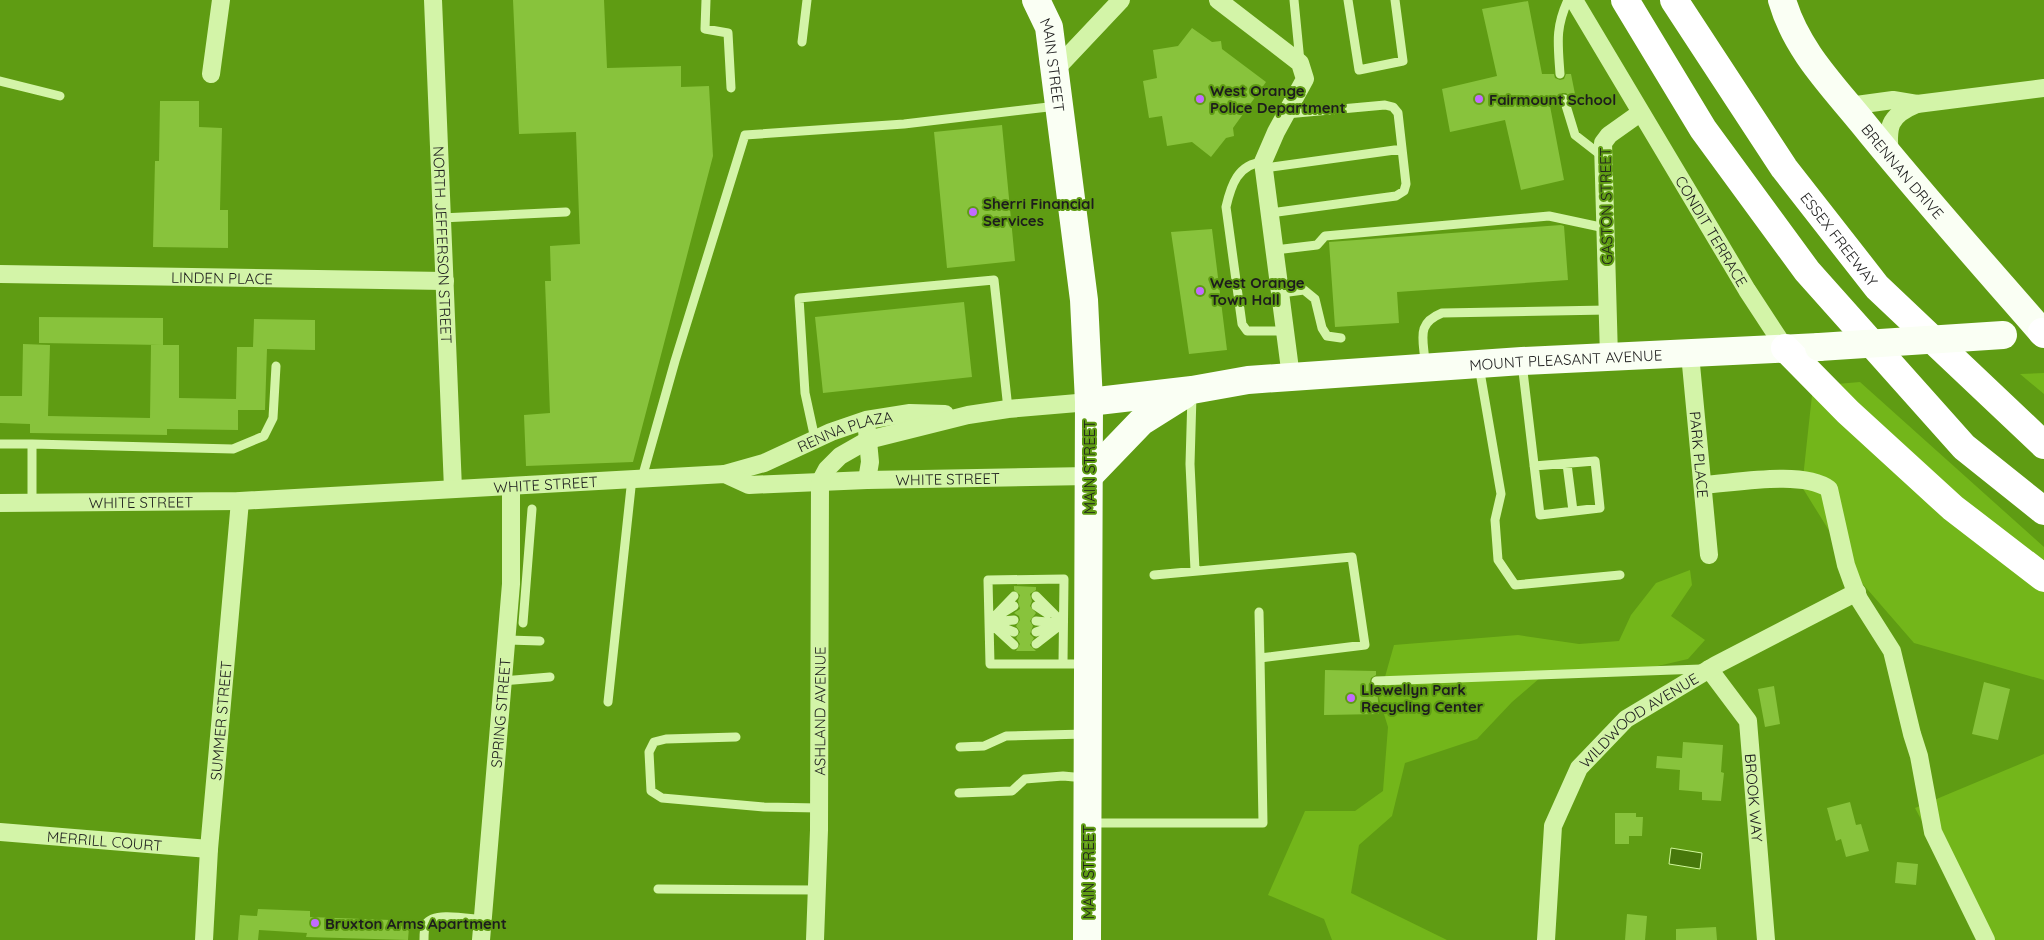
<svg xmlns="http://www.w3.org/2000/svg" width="2044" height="940" font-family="Quicksand,sans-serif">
<rect width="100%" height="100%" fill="#5f9c13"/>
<path fill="#73b61a" d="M 2044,373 L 2044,394 L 2020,374 Z
M 1860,382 L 2044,547 L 2044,680 L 1914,643 L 1861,582 L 1802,487 L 1813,386 Z
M 1690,570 L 1692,585 L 1671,616 L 1705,640 L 1688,659 L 1632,672 L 1541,677 L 1512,702 L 1477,739 L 1405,763 L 1392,816 L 1359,845 L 1351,893 L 1447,940 L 1332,940 L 1324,919 L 1268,895 L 1305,811 L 1355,811 L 1383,791 L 1388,727 L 1379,698 L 1394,645 L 1518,635 L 1579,644 L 1619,641 L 1631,615 L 1656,583 Z
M 2044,754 L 2044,940 L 1984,940 L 1915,808 Z"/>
<path fill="#47780b" stroke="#d0f79a" d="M 1671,848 L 1702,853 L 1700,869 L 1669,864 Z"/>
<path fill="#88c33c" d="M 513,0 L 604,0 L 607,68 L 681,66 L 681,87 L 709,86 L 713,156 L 633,462 L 526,466 L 524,415 L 550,413 L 545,281 L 551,281 L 550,246 L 580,244 L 576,132 L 519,134 Z
M 1528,1 L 1542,74 L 1554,74 L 1555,78 L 1560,80 L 1564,79 L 1566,74 L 1571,74 L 1575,94 L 1569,96 L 1566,93 L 1562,93 L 1558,97 L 1558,102 L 1550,106 L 1564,180 L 1521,190 L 1505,120 L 1450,132 L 1442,89 L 1497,76 L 1482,9 Z
M 1192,28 L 1212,42 L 1221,41 L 1222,49 L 1266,82 L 1233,128 L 1234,136 L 1226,138 L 1211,157 L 1192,142 L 1167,146 L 1162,116 L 1149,118 L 1143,81 L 1157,78 L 1153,50 L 1178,46 Z
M 160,101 L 199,101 L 199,127 L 222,128 L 220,210 L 228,210 L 228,248 L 153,247 L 155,161 L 159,161 Z
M 1002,125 L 1015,261 L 947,268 L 934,132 Z
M 1561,225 L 1564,226 L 1568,280 L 1397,292 L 1399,323 L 1335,327 L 1329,242 Z
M 1212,229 L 1227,350 L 1189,354 L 1171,232 Z
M 964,302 L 972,377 L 823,393 L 815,317 Z
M 39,317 L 163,318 L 163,345 L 39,343 Z
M 254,319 L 315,320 L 315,350 L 267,349 L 265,410 L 238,410 L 238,430 L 167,429 L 167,435 L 30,433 L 30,424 L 0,423 L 0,396 L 22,396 L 23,344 L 50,345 L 48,416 L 150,418 L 151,345 L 179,345 L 179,398 L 236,399 L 237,347 L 253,347 Z
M 1014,586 L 1036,587 L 1036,590 L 1030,594 L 1032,601 L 1030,606 L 1036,613 L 1030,621 L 1033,626 L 1030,634 L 1034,638 L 1030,645 L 1036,651 L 1016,651 L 1020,644 L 1016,638 L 1020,632 L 1016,626 L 1020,620 L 1019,616 L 1014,613 L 1020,609 L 1018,601 L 1020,595 L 1014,590 Z
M 1325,670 L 1376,671 L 1376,675 L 1371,678 L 1370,682 L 1373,686 L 1377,687 L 1379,714 L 1324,715 Z
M 1984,682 L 2010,689 L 1998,740 L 1972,734 Z
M 1774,686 L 1780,724 L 1765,727 L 1758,689 Z
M 1683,742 L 1723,745 L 1721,772 L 1724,773 L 1721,801 L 1702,800 L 1702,792 L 1679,790 L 1680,770 L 1656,768 L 1657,756 L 1682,758 Z
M 1850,802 L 1856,825 L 1861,824 L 1869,851 L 1846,857 L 1841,839 L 1836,841 L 1827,808 Z
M 1615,813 L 1636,813 L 1636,817 L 1643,817 L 1642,836 L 1629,836 L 1629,844 L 1615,844 Z
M 1897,862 L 1918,864 L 1916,885 L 1895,883 Z
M 258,909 L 310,911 L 310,917 L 391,920 L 391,925 L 409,927 L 408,940 L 306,937 L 307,933 L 259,930 L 258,940 L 238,940 L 240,915 L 257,916 Z
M 1627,914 L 1647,916 L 1645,940 L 1625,940 Z
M 1716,927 L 1717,940 L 1676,940 L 1676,929 Z"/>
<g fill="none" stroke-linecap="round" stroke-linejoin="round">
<path stroke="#d3f4a8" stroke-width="9" d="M 706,0 L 705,29 L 728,33 L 731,88
M 1294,0 L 1300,62
M 1348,0 L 1359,70 L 1403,61 L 1395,0
M 802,42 L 807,0
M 1560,74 C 1558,44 1555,28 1568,0
M 0,81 L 60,96
M 1564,99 L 1575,135 L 1602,156
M 1263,162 C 1238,164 1231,185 1226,207 L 1242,324 L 1247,331 L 1285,331
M 1264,168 L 1402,149
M 1270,213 L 1396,196 L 1404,191 L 1406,184 L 1398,113 L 1393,107 L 1385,105 L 1286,114
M 441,218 L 566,212
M 1275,250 L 1317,245 L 1325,236 L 1549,216 L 1605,228
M 1281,293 L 1304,290 L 1315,299 L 1322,328 L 1327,336 L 1341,338
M 1522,363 L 1540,515 L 1600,508 L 1595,461 L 1534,466
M 1425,364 C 1424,339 1415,324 1442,313 L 1608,310
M 1479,366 L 1501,494 L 1495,520 L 1498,560 L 1515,585 L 1620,575
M 1192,395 L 1190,464 L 1195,570
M 815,439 L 805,393 L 799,298 L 994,280 L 1008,409
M 0,444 L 32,444
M 1567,464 L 1573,511
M 642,478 L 675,361 L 745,135 L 904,124 L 1057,106
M 32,503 L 32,444 L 233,449 L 264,436 L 273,418 L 276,366
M 1036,596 L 1063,623
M 1036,606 L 1048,614
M 1259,612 L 1260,658
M 1001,614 L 1014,606
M 1036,621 L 1058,623
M 989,622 L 1014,596
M 989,622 L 1014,645
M 991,622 L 1014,620
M 523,623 L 532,509
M 994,624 L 1014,632
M 1036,632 L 1056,625
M 506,640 L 540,641
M 1036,644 L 1063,623
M 1063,663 L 1064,579 L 988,580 L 990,664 L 1086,664
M 503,681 L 550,677
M 1376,681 L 1701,669
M 608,702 L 632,478
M 736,737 L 666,739 L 654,742 L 649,752 L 651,791 L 662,798 L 764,807 L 819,808
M 960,747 L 984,746 L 1006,736 L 1085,734
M 959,793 L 1012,791 L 1025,779 L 1063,776 L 1085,778
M 1091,823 L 1263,823 L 1260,658 L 1365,645 L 1352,557 L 1154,575
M 658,889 L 817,890
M 424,940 C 424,935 424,928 426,924 C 434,911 469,919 483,920"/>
<g stroke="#d3f4a8" stroke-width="18">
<path id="s1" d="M 433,0 L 453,489"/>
<path d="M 1218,0 L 1300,63 L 1305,79 L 1276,132 L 1263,162 L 1291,377"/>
<path id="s2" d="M 1574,0 L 1747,290 L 1785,348"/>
<path d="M 1054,71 L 1121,0"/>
<path d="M 211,74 L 221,0"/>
<path d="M 1849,106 L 1893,100 L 1917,104 L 2044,88"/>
<path d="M 1890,156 C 1887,127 1888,116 1917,104"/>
<path id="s3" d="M 0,274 L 445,281"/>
<path id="s4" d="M 1690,354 L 1709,555"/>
<path d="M 1609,357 L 1603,143 L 1609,135 L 1640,113"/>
<path id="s5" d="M 725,474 L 764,463 L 831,432 L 866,420 L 910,413 L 945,414"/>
<path d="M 867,480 L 870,462 L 867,430"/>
<path d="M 1703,485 C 1736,483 1802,470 1829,489 L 1846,565 L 1854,587 L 1859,599 L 1892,651 L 1912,734 L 1919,756 L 1933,832 L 1986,940"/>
<path id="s6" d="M 0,503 L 240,501 L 725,474 L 749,485 L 867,480 L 1089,476"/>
<path id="s7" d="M 1709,669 L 1748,721 L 1766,940"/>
<path id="s8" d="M 0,832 L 209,849"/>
<path id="s9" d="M 204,940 L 209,849 L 240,501"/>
<path id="s10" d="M 481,940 L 511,584 L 511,486"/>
<path id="s11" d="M 815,940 L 819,830 L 820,482 L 827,469 L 840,456 L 868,440 L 968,415 L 1008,409 L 1089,402"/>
<path id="s12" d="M 1546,940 L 1553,826 L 1579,768 L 1626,719 L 1716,665 L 1857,592"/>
</g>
<g stroke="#fafff4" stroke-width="28">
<path id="s13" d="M 1036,0 L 1049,27 L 1084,300 L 1089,402 L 1087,940"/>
<path id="s14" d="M 1782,0 C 1796,49 1831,84 1862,122 C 1920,194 1982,263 2042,332"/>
<path id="s15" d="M 1089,402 L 1192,390 L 1248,380 L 1291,377 L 1522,361 L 1819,347"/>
<path d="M 1089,476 L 1141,422 L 1184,395"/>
</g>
<g stroke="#fff" stroke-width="28">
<path d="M 1625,0 L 1703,129 L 1807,271 L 1964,447 L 2044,511"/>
<path id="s16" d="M 1674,0 L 1784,168 L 1877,287 L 2044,445"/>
<path d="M 2042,332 L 2044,334"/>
<path d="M 1785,348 L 1848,412 L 1953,508 L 2044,578"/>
</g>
<path stroke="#fafff4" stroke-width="28" d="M 1819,347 L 2003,335"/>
</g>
<g fill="#c26aff" stroke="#5f9c13" stroke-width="2">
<circle cx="1200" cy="99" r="5"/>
<circle cx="1479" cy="99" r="5"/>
<circle cx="973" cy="212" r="5"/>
<circle cx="1200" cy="291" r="5"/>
<circle cx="1351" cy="698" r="5"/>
<circle cx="315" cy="923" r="5"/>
</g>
<g text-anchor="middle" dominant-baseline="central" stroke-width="4" stroke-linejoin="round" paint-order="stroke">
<g font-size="15" fill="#1d1d1d" stroke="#5f9c13">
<text stroke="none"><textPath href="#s13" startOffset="68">MAIN STREET</textPath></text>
<text stroke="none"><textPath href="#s14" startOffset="211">BRENNAN DRIVE</textPath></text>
<text transform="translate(1606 206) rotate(-91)">GASTON STREET</text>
<text stroke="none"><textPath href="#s2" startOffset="269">CONDIT TERRACE</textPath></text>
<text stroke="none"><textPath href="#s16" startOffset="291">ESSEX FREEWAY</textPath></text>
<text stroke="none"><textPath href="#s1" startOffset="245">NORTH JEFFERSON STREET</textPath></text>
<text stroke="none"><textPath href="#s3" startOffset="222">LINDEN PLACE</textPath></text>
<text stroke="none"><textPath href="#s15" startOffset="479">MOUNT PLEASANT AVENUE</textPath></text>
<text stroke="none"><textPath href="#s5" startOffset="128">RENNA PLAZA</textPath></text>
<text stroke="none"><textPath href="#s4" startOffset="101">PARK PLACE</textPath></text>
<text transform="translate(1089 467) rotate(-90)">MAIN STREET</text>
<text stroke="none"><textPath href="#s6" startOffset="951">WHITE STREET</textPath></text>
<text stroke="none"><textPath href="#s6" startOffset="546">WHITE STREET</textPath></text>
<text stroke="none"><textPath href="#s6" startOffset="141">WHITE STREET</textPath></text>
<text stroke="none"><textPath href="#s11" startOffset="229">ASHLAND AVENUE</textPath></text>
<text stroke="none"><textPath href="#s10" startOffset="228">SPRING STREET</textPath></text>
<text stroke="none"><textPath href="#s9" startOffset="220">SUMMER STREET</textPath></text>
<text stroke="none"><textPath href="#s12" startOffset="255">WILDWOOD AVENUE</textPath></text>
<text stroke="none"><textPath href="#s7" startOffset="142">BROOK WAY</textPath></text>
<text stroke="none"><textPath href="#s8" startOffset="105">MERRILL COURT</textPath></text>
<text transform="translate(1088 872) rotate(-90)">MAIN STREET</text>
</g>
<g font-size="15" font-weight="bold" fill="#1d1d1d" stroke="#5f9c13" text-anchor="start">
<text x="1210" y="90">West Orange<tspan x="1210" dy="17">Police Department</tspan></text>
<text x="1489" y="99">Fairmount School</text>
<text x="983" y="203">Sherri Financial<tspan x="983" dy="17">Services</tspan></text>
<text x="1210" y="282">West Orange<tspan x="1210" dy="17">Town Hall</tspan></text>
<text x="1361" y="689">Llewellyn Park<tspan x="1361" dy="17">Recycling Center</tspan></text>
<text x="325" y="923">Bruxton Arms Apartment</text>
</g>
</g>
</svg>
